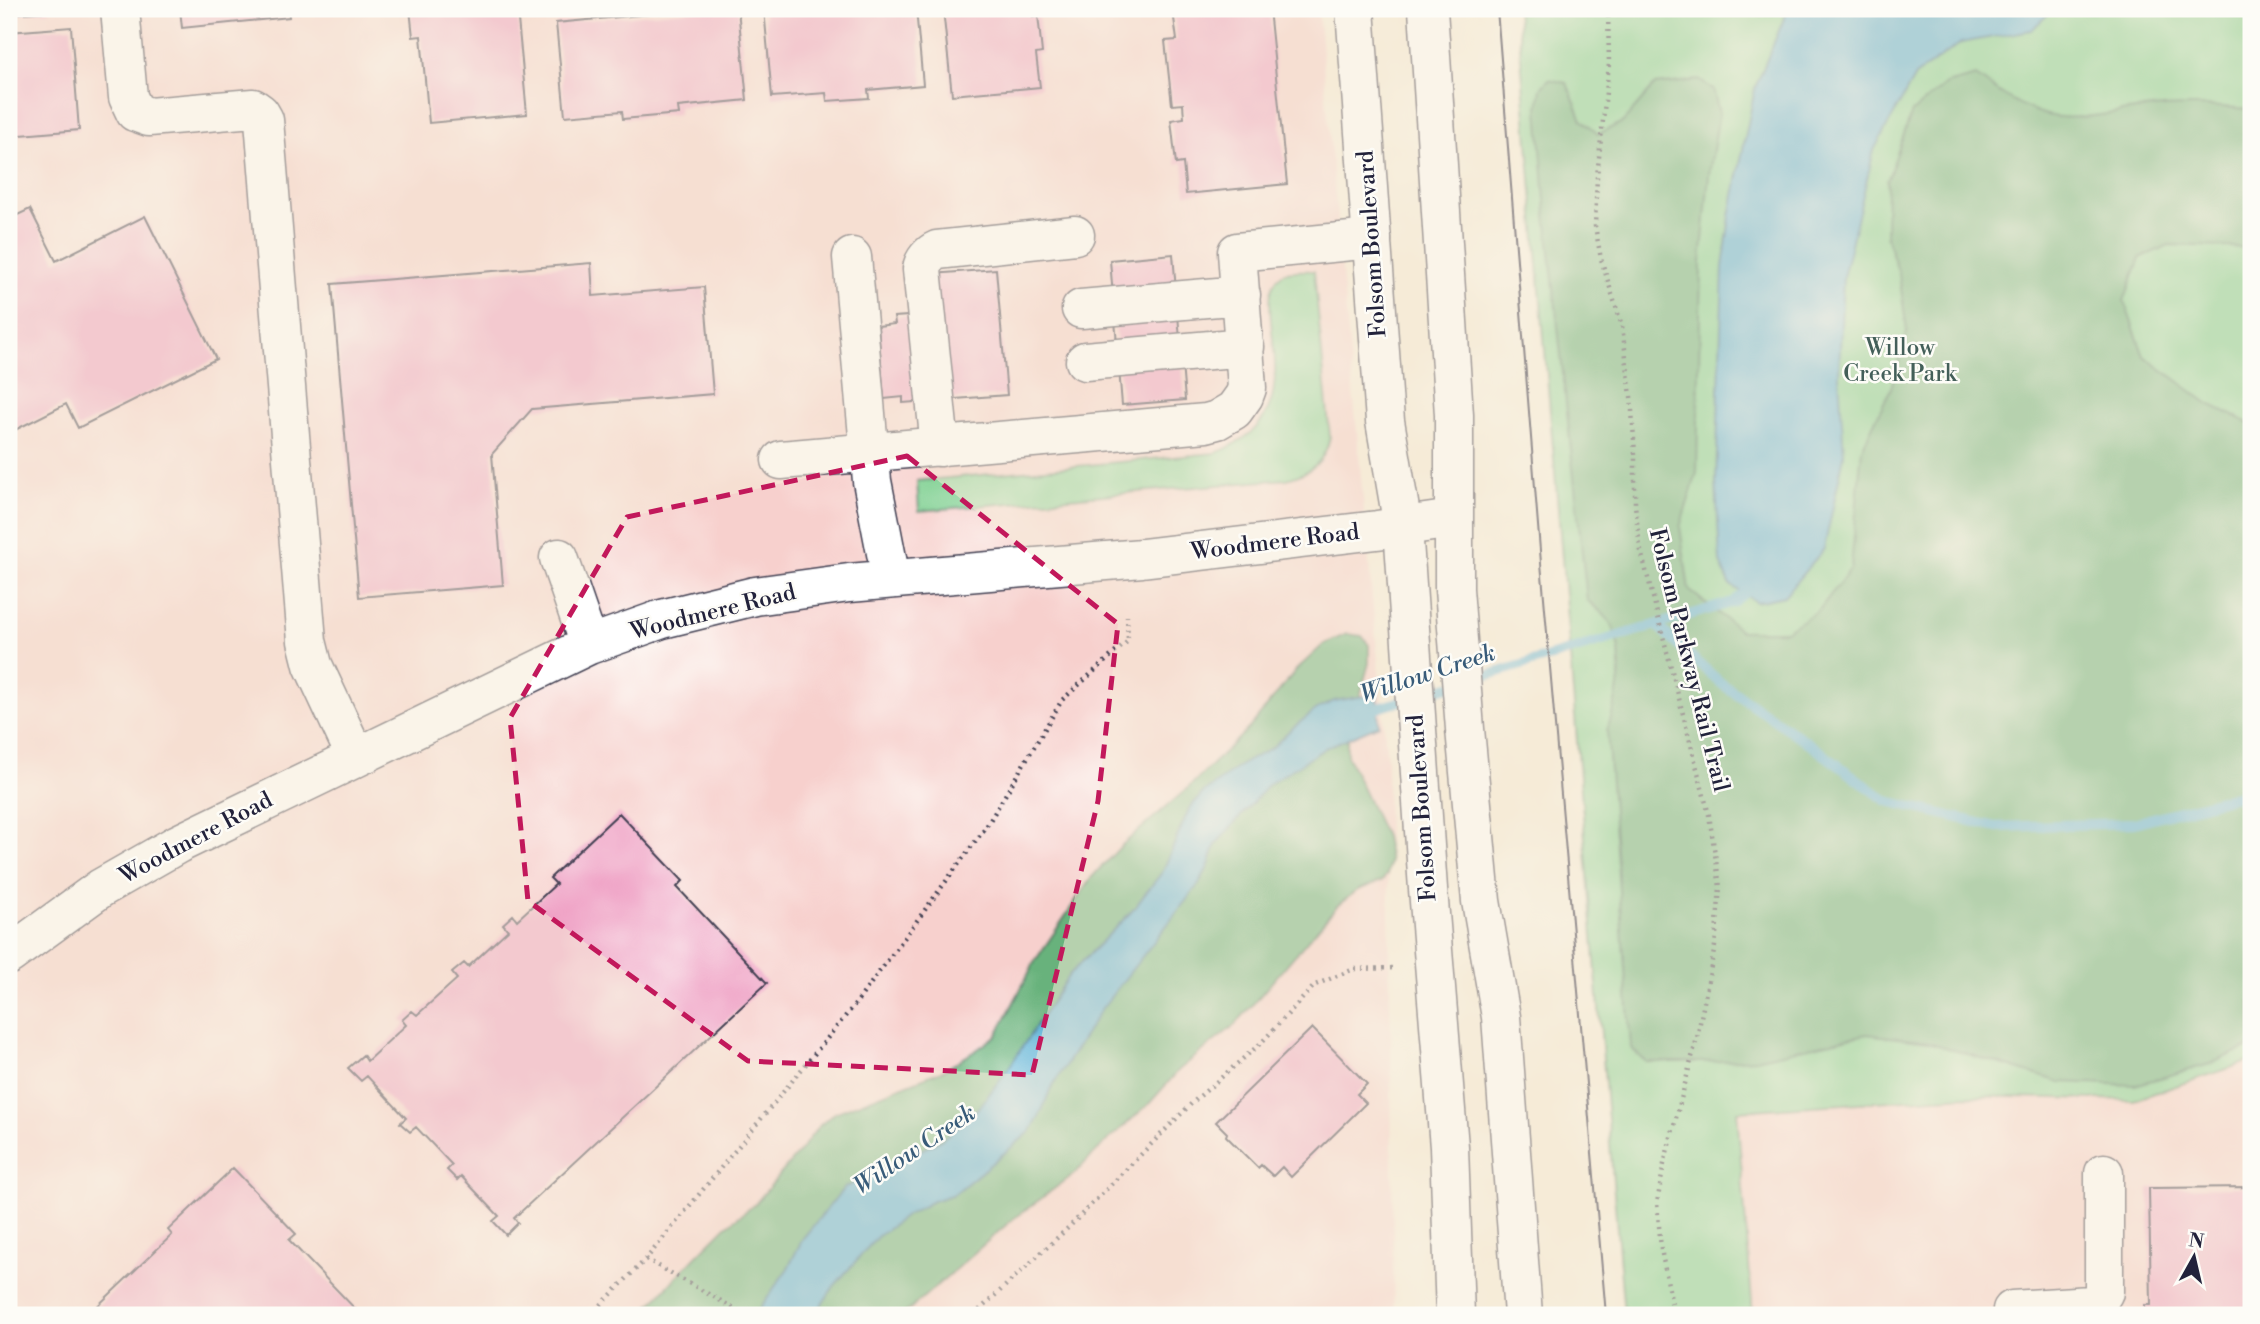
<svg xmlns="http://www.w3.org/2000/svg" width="2260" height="1324" font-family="'Libre Bodoni',serif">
<rect width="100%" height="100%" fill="#fdfcf7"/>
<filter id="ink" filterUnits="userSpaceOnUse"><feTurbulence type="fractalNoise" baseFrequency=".0143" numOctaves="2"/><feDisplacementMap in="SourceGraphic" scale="14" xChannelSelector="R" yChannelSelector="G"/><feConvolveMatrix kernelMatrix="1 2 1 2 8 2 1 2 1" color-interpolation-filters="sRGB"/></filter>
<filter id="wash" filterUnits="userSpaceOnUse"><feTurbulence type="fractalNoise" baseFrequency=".00686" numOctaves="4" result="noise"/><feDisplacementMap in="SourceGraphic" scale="28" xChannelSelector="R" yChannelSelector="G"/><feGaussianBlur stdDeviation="1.57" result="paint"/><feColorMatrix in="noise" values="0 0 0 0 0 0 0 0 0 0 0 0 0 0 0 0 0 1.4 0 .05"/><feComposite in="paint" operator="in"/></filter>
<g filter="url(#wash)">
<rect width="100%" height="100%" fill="#f5ebd7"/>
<path fill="#f7d0cd" d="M 9,9 L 1318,9 L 1387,759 L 1394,1315 L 9,1315 Z
M 2251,1061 L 2251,1315 L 1754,1315 L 1736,1111 L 1967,1096 L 2134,1100 Z"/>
<path fill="#7fd092" stroke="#507966" stroke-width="2" d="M 1517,9 L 2251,9 L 2251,1061 L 2134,1100 L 1967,1096 L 1737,1111 L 1753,1315 L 1624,1315 Z
M 1314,271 L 1330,437 C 1325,461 1311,473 1287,479 L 919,511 L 917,481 L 1215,453 C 1226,450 1234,444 1244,438 C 1309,392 1246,299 1282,274 C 1289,269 1305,271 1314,271 Z"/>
<path fill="#67b27c" stroke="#446a5c" stroke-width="2" d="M 1976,76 C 1997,91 2021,108 2047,115 C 2074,122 2116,112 2143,109 C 2180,104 2215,106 2251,109 L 2251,248 L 2169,245 L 2140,258 L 2124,301 L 2144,356 L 2209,404 L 2251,424 L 2251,1046 L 2210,1064 L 2135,1085 L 2060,1082 L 1928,1042 L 1867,1034 L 1756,1059 L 1705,1062 L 1646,1062 L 1631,1048 L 1607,731 C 1617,699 1627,662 1613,628 C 1609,617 1596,608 1587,600 L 1546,214 L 1538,108 L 1541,88 L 1549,79 L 1567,83 L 1582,120 L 1598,134 L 1623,122 L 1655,85 L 1699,80 L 1713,89 L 1719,113 L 1709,175 L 1701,263 L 1697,473 L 1680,527 L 1689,590 L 1741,631 L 1785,631 L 1819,610 L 1851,568 L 1862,448 L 1891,388 L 1907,331 L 1899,274 L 1886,236 L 1887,181 L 1912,112 L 1946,84 Z
M 1347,634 L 1362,636 L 1369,645 L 1369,663 L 1347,744 L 1347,755 L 1385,836 L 1390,861 L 1387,874 L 1382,881 L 1358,890 L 1337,906 L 1236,1024 L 1180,1069 L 1149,1104 L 1105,1143 L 1073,1175 L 1013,1219 L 903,1315 L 641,1315 L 695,1257 L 725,1227 L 755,1204 L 800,1151 L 818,1127 L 834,1113 L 946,1069 L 978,1049 L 997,1035 L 1035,961 L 1092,877 L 1122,845 L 1188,788 L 1251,726 L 1296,670 L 1324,644 Z"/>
<path fill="#5ab1d7" stroke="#3e6a89" stroke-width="2" d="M 1788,9 L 2054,9 L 2031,30 L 1961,43 L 1915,76 L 1874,150 L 1843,277 L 1839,375 L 1844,455 L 1824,549 L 1784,596 L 1756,602 L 1729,584 L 1720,562 L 1716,482 L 1723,267 L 1730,216 L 1755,88 Z
M 1377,694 L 1379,725 L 1327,747 L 1269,784 L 1216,844 L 1209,865 L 1199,884 L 1102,1008 L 1050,1090 L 1041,1113 L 1030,1132 L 954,1194 L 933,1201 L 905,1216 L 877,1237 L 834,1286 L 815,1315 L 755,1315 L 788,1268 L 803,1238 L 844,1188 L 939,1141 L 959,1126 L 980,1106 L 1008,1069 L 1069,975 L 1131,912 L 1163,871 L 1189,809 L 1202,794 L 1241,765 L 1274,746 L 1290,730 L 1317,709 L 1334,701 Z"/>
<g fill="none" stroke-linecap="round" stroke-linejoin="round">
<path stroke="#5ab1d7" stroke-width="10" d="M 1656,625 L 1722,684 L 1807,742 L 1887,801 L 1996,827 L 2134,823 L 2251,792
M 1368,713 L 1378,708 L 1733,602 L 1747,591 L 1748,583"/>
</g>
<g id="blocks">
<path fill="#efa0c5" d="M 9,9 L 50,9 L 50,11 L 9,14 Z
M 180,9 L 288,9 L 289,17 L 182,28 Z
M 410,9 L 517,9 L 527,114 L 429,123 L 421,36 L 413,37 Z
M 704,9 L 738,9 L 747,100 L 678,107 L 679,114 L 623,119 L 622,111 L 565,116 L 556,23 Z
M 764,9 L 916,9 L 923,85 L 868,90 L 869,98 L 827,101 L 826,93 L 772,97 Z
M 943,9 L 1032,9 L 1033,16 L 1038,15 L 1042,53 L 1036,54 L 1040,87 L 952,95 Z
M 1193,9 L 1269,9 L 1287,184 L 1186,194 L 1183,163 L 1176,164 L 1171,120 L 1184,118 L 1183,104 L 1172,105 L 1165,41 L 1177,40 L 1173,11 Z
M 71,27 L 79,130 L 9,136 L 9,32 Z
M 30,209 L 56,261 L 145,216 L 216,359 L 78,428 L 66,404 L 9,433 L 9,219 Z
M 1173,254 L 1185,400 L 1122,405 L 1110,260 Z
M 591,263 L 593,296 L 704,287 L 713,394 L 532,409 L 492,454 L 503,585 L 359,597 L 332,284 Z
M 996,269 L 1007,395 L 903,403 L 903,397 L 884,399 L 878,326 L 895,324 L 894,317 L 923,315 L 920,275 Z
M 619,813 L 683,881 L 677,887 L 767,983 L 514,1218 L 518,1223 L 506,1235 L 493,1221 L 499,1216 L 461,1176 L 457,1180 L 447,1170 L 452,1165 L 416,1127 L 410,1132 L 400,1123 L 406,1118 L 367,1076 L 361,1081 L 348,1068 L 363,1055 L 367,1061 L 406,1025 L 402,1020 L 412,1011 L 417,1015 L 457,979 L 452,973 L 464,963 L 468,967 L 508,930 L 503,924 L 513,915 L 517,920 L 556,884 L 550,878 Z
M 1312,1028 L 1367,1084 L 1357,1094 L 1366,1103 L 1291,1177 L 1282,1167 L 1273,1176 L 1261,1165 L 1258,1168 L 1226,1136 L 1227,1133 L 1216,1122 Z
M 233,1168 L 296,1234 L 289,1240 L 361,1315 L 88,1315 L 172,1235 L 168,1230 Z
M 2251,1187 L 2251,1315 L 2145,1315 L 2145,1305 L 2151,1305 L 2149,1188 Z"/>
</g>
</g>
<g filter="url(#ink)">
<use href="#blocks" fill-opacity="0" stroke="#424052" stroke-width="2"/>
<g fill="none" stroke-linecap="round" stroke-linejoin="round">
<defs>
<path id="minor" d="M 120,9 L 128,97 L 135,112 L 149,117 L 253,108 L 260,113 L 264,120 L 307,641 L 313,665 L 356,757
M 852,257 L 872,481 L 891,579
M 1081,309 L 1241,295
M 1085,361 L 1245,347
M 940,447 L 922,269 C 923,261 930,253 937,250 L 1075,235
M 781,460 L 1206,423 L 1217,420 L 1234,410 L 1244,396 L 1247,388 L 1237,252 L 1372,239
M 559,558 L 589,645
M 9,955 L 101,888 L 178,844 L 589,645 L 662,619 L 755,596 L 849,583 L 1142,558 L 1377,530 L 1453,519
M 2012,1310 L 2090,1305 L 2099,1300 L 2104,1292 L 2104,1173"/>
<path id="major" d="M 1355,9 L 1385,421 L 1403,527 L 1428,889 L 1449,1147 L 1455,1315
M 1428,9 L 1454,415 L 1454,589 L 1465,729 L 1481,901 L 1501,1017 L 1523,1315"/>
</defs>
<use href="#minor" stroke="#424052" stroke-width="41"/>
<use href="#major" stroke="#424052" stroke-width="41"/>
<path stroke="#424052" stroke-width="4.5" stroke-dasharray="2 5" stroke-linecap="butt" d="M 1608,9 L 1609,64 L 1597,176 L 1595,226 L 1601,259 L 1622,326 L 1631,396 L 1635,454 L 1635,505 L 1640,547 L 1709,815 L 1720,887 L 1715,946 L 1697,1038 L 1664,1164 L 1657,1203 L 1661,1249 L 1674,1315
M 646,1259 L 746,1315
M 591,1315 L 646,1259 L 857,1002 L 986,827 L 1062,700 L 1128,641 L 1127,616
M 974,1315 L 1070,1226 L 1193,1102 L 1261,1043 L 1315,985 L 1354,969 L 1396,968"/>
<use href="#minor" stroke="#fff" stroke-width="38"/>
<use href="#major" stroke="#fff" stroke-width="38"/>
<path stroke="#22223b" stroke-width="2" d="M 1497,9 L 1541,563 L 1606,1315"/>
</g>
</g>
<path d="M0 0H2260V1324H0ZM 907,456 L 1118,624 L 1098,801 L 1032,1075 L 748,1061 L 528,901 L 510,718 L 627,517 Z" fill="#f5ebd7" fill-opacity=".55" fill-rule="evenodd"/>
<path fill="none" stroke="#c2185b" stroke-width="5" stroke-dasharray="14 9" stroke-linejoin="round" d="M 907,456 L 1118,624 L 1098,801 L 1032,1075 L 748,1061 L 528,901 L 510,718 L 627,517 Z"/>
<g text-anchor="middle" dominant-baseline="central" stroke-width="5" stroke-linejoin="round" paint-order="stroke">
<g font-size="23" fill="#22223b" stroke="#fdfcf7">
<text transform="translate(1372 244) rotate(-94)">Folsom Boulevard</text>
<text transform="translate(1275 542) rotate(-7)">Woodmere Road</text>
<text transform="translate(713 612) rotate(-14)">Woodmere Road</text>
<text transform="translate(1689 660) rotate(76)">Folsom Parkway Rail Trail</text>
<text transform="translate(1422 808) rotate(-94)">Folsom Boulevard</text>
<text transform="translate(196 838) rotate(-28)">Woodmere Road</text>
</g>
<g font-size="23" fill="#435f59" stroke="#fdfcf7">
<text x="1900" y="348">Willow<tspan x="1900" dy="26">Creek Park</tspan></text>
</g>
<g font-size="24" font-style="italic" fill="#385b79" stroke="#fdfcf7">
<text transform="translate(1428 674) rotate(-18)">Willow Creek</text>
<text transform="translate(915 1150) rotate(-34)">Willow Creek</text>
</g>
</g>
<rect width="2260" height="1324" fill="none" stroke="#fdfcf7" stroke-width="35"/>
<g transform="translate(2194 1257) rotate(8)" stroke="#fdfcf7" stroke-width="5" paint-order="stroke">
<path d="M0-5L12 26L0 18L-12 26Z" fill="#22223b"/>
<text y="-10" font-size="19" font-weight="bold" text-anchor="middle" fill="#22223b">N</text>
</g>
</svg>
